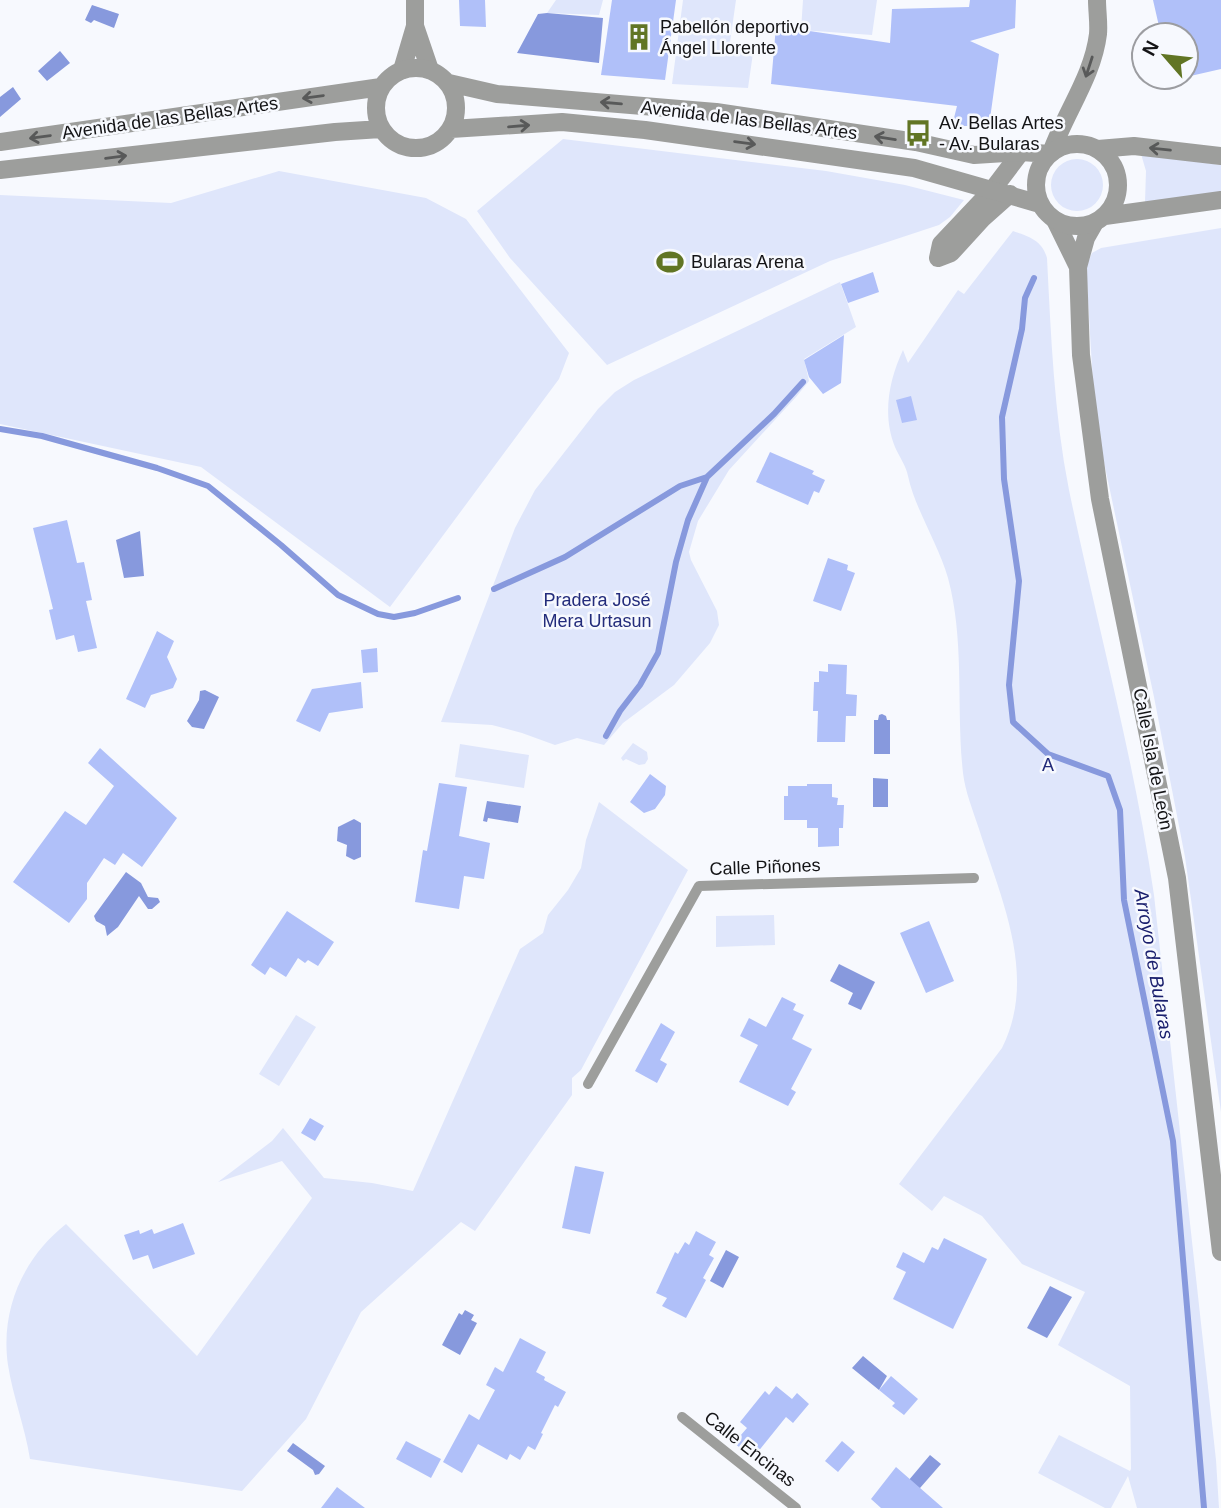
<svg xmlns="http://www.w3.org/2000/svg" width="1221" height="1508" font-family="Arial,sans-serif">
<rect width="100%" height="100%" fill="#f7f9fe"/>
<path fill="#dfe6fb" d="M 556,0 L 603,0 L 599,15 L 547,13 Z
M 683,0 L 736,0 L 730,42 L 754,46 L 748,88 L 672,84 Z
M 803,0 L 877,0 L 872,35 L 801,30 Z
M 563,139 L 826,171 L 905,185 L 964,200 L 950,217 L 939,225 L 830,261 L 607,365 L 510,258 L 477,211 Z
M 1141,154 L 1221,165 L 1221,194 L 1145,202 L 1146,171 Z
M1051 185a26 26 0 1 1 52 0a26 26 0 1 1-52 0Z
M 279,171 L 426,198 L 466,219 L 569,353 L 559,379 L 390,607 L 201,467 L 0,424 L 0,195 L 171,203 Z
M 1221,228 L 1221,1112 L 1185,857 L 1154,697 L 1102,453 L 1094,400 L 1086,267 L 1092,253 L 1101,248 Z
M 1013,231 C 1029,237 1042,240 1047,258 C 1051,336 1054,414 1069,490 C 1097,625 1134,758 1154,895 L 1216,1460 L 1219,1508 L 1137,1508 L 1128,1476 L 1111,1508 L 1105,1508 L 1038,1473 L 1059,1435 L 1130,1471 L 1131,1469 L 1130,1386 L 1058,1345 L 1085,1292 L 1022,1264 L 982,1216 L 944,1196 L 932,1211 L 899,1184 L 1002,1048 C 1038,976 1001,899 979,829 C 973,811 965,791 963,773 C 956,709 965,641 948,578 C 938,543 915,509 908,476 C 906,466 899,456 895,447 C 882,415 889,380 903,350 L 908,363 L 958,290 L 964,294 Z
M 840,282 L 856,327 L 804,359 L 809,381 L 796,397 L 729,470 L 698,521 L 689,552 L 691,560 L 717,611 L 719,625 L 710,643 L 674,685 L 623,723 L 604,745 L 577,738 L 555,745 L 522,733 L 492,725 L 441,722 L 515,528 L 535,490 L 598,409 L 615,392 L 634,380 Z
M 633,743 L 647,752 L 648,759 L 645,764 L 639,765 L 626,759 L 623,761 L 621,758 Z
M 460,744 L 529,755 L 524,788 L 455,777 Z
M 599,802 L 688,870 L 581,1070 L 572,1078 L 572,1095 L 475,1231 L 461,1222 L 361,1312 L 306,1419 L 242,1491 L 30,1459 C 25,1427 13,1397 8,1365 C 0,1310 23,1258 66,1224 L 197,1356 L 312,1198 L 282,1161 L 218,1182 L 272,1141 L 283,1128 L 324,1178 L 372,1183 L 413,1191 L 520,949 L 543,933 L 548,915 L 568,890 L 581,868 L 586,840 Z
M 774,915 L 775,945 L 716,947 L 716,916 Z
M 296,1015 L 316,1027 L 279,1086 L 259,1074 Z"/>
<path fill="#8799dd" d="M 92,5 L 119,14 L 114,28 L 94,20 L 91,23 L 85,20 Z
M 547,13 L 603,18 L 599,63 L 517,53 L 538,14 Z
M 60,51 L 70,63 L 47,81 L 38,71 Z
M 13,87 L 21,99 L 0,117 L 0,97 Z
M 140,531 L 144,576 L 124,578 L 116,540 Z
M 205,690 L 219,697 L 204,729 L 192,727 L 187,721 L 199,700 L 200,691 Z
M 882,714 L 886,716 L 887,720 L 890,720 L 890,754 L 874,754 L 874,720 L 878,720 L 879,715 Z
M 873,778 L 888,779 L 888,807 L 873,807 Z
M 487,801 L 521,806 L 518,823 L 488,818 L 487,822 L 483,821 Z
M 354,819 L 361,823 L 361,857 L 354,860 L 346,856 L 347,845 L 337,841 L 338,827 Z
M 126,872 L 141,883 L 148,897 L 158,898 L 160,902 L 152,909 L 148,909 L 139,896 L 118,927 L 107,936 L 105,926 L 96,921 L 94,916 Z
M 839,964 L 875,982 L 861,1010 L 848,1004 L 853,993 L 830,981 Z
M 726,1250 L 739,1257 L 723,1288 L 710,1281 Z
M 1050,1286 L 1072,1297 L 1047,1338 L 1027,1328 Z
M 465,1310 L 474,1315 L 471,1320 L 477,1323 L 460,1355 L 442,1345 L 459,1313 L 462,1315 Z
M 863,1356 L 887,1376 L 879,1390 L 852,1368 Z
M 293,1443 L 325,1466 L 319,1474 L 315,1475 L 313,1470 L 287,1451 Z
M 930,1455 L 941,1464 L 913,1496 L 903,1487 Z"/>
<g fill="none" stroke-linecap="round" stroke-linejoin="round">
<path stroke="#8799dd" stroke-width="6" d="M 1034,278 L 1025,298 L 1022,329 L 1002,417 L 1004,479 L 1019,581 L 1009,685 L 1013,722 L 1048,754 L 1108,776 L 1120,810 L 1124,900 L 1173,1141 L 1204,1508
M 0,429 L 42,436 L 157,468 L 208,486 L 281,545 L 338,595 L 378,614 L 394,617 L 415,613 L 458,598
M 494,589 L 565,557 L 680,486 L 707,477
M 606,736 L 620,711 L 640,685 L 658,653 L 676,562 L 688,520 L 707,477 L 774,414 L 803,382"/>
</g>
<path fill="#b0c0f9" d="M 459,0 L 485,0 L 486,27 L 460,26 Z
M 612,0 L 676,0 L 665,80 L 601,75 Z
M 970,0 L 1016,0 L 1015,28 L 970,41 L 999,54 L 989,126 L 952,126 L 957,106 L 771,84 L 776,26 L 890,43 L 892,9 L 969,7 Z
M 1153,0 L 1221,0 L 1221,69 L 1186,77 L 1186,35 L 1161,35 Z
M 873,272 L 879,292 L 848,303 L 841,284 Z
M 844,335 L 841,383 L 823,394 L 809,377 L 804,360 Z
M 911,396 L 917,420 L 902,423 L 896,400 Z
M 770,452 L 814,471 L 812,474 L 825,480 L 819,493 L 814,491 L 808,505 L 756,482 Z
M 67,520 L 77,563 L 84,562 L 92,600 L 86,601 L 97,648 L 78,652 L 74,635 L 56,640 L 49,610 L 53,609 L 33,528 Z
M 828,558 L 848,565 L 847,570 L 855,573 L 841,611 L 813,601 Z
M 157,631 L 174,641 L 167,657 L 177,679 L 173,688 L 151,695 L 145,708 L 126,699 Z
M 377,648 L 378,672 L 363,673 L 361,650 Z
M 828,664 L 847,665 L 846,694 L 857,695 L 856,716 L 846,716 L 845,742 L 817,742 L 818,711 L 813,711 L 814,682 L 819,682 L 819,671 L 828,672 Z
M 361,682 L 363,708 L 329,713 L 320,732 L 296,721 L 312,689 Z
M 100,748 L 177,818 L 142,867 L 123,853 L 115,865 L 104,858 L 87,883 L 87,899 L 69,923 L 13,882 L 65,811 L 86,825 L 114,786 L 88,763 Z
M 650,774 L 666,786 L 665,795 L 655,809 L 644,813 L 630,802 Z
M 439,783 L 467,787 L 459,836 L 490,843 L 484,879 L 464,876 L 459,909 L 415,902 L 423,850 L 427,851 Z
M 807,784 L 832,784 L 832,797 L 838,798 L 837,805 L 844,805 L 843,828 L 839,828 L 839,846 L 818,847 L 818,828 L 807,828 L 807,820 L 784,820 L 784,796 L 788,796 L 788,786 L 807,786 Z
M 287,911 L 334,942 L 318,966 L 308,960 L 305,963 L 298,958 L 286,977 L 270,967 L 265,975 L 251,965 Z
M 929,921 L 954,981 L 926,993 L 900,933 Z
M 782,997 L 796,1004 L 793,1010 L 804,1015 L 792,1039 L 812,1049 L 791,1089 L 796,1092 L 788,1106 L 739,1082 L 758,1045 L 740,1036 L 749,1018 L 766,1027 Z
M 661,1023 L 675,1032 L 660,1060 L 667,1064 L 657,1083 L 635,1071 Z
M 310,1118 L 324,1126 L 315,1141 L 301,1133 Z
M 575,1166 L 604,1172 L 590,1234 L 562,1228 Z
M 183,1223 L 195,1254 L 153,1269 L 148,1255 L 133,1260 L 124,1235 L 139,1230 L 140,1234 L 152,1229 L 154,1234 Z
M 696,1231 L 716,1242 L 709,1255 L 714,1258 L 703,1278 L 706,1280 L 686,1318 L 662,1306 L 667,1298 L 656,1293 L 675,1252 L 678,1254 L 685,1242 L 689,1245 Z
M 944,1238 L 987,1259 L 953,1329 L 893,1299 L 906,1272 L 896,1267 L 903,1252 L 924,1263 L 932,1247 L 938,1250 Z
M 520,1338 L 546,1352 L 536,1372 L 545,1377 L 544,1380 L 566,1392 L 558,1407 L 555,1405 L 541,1433 L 543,1434 L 535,1450 L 528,1446 L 520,1460 L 510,1454 L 507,1460 L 478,1444 L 462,1473 L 443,1462 L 469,1414 L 479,1420 L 495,1390 L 486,1385 L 495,1367 L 503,1372 Z
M 891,1376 L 918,1399 L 904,1415 L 892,1406 L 895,1403 L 879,1390 Z
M 776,1386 L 792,1399 L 797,1393 L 809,1404 L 793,1423 L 786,1417 L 753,1458 L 734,1443 L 747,1428 L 740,1422 L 765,1391 L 769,1395 Z
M 406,1441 L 441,1459 L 431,1478 L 396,1459 Z
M 842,1441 L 855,1452 L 838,1472 L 825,1461 Z
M 896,1467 L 943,1508 L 881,1508 L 871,1499 Z
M 337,1487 L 365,1508 L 321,1508 Z"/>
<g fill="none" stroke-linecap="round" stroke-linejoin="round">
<path stroke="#9d9e9c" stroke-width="10" d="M 588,1084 L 699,886 L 974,878
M 682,1417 L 796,1508"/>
<path stroke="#9d9e9c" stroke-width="18" d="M 415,0 L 415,26 L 430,70
M 402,70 L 415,26
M 1051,153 C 1065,113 1093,76 1098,34 C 1099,23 1097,11 1097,0
M 1055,220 L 1078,267
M 1094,224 L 1086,238 L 1078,267 L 1081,355 L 1100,499 L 1177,878 L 1221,1252
M 938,258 L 941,244 L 993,189 L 1021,152
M 938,258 L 951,253 L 983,218 L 1010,194"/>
<path stroke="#9d9e9c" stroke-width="18" d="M376 108a40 40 0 1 1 80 0a40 40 0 1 1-80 0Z
M 449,83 L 497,94 L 716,112 L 916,142 L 974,155 L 1021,152 L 1050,154
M 451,129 L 562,122 L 645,130 L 914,168 L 1040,204
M 0,142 L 381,87
M1036 185a41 41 0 1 1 82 0a41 41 0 1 1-82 0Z
M 1098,149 L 1134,146 L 1221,156
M 0,170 L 335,132 L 381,129
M 1105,216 L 1221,200"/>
</g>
<defs><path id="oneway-shaft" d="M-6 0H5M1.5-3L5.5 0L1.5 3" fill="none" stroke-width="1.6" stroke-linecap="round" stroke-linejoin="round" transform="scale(1.75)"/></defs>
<g stroke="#585959">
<use href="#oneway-shaft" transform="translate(1089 67) rotate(108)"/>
<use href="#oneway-shaft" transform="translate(313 97) rotate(172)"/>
<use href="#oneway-shaft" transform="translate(611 103) rotate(-175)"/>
<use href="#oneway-shaft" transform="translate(519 126) rotate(-5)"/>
<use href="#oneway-shaft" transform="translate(40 137) rotate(172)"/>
<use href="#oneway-shaft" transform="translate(885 138) rotate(-171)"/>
<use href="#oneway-shaft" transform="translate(745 143) rotate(7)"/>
<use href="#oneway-shaft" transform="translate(1160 149) rotate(-174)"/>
<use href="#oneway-shaft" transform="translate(116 157) rotate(-7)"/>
</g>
<defs>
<symbol id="building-bare" viewBox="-9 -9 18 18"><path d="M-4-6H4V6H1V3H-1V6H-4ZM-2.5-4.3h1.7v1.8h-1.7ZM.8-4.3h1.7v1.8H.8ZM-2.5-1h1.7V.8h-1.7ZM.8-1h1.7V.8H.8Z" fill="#617524" stroke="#f7f9fe" stroke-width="2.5" paint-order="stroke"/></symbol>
<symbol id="bus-bare" viewBox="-9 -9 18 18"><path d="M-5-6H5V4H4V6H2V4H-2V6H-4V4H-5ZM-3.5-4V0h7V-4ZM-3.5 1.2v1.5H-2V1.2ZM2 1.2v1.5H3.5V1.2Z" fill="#617524" stroke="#f7f9fe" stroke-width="2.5" paint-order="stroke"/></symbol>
<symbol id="stadium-bare" viewBox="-9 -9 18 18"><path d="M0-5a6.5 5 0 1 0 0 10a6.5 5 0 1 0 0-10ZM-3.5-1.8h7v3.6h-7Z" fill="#617524" stroke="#f7f9fe" stroke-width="2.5" paint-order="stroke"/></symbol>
</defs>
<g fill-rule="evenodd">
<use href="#building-bare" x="620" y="18" width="38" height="38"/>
<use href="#bus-bare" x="899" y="114" width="38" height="38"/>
<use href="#stadium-bare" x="651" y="243" width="38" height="38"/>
</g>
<g text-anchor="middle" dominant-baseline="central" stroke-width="5" stroke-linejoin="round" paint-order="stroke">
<g font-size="18" fill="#141416" stroke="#f7f9fe" text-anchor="start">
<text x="660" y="27">Pabellón deportivo<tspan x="660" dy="21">Ángel Llorente</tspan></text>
<text x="939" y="123">Av. Bellas Artes<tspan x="939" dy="21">- Av. Bularas</tspan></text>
<text x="691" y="262">Bularas Arena</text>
</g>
<g font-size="18" fill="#141416" stroke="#f7f9fe">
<text transform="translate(170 118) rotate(-8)">Avenida de las Bellas Artes</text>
<text transform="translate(749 120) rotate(7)">Avenida de las Bellas Artes</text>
<text transform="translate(1153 759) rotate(79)">Calle Isla de León</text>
<text transform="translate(765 867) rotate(-2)">Calle Piñones</text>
<text transform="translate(750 1449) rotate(38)">Calle Encinas</text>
</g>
<g font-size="18" fill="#232c7b" stroke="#f7f9fe">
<text x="597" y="600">Pradera José<tspan x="597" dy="21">Mera Urtasun</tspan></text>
<text x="1048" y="765">A</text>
</g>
<g font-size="19" font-style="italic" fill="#1b206e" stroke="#f7f9fe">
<text transform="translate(1154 964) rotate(80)">Arroyo de Bularas</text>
</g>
</g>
<g transform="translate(1165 56) rotate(298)"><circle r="33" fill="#f7f9fe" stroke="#9c9da1" stroke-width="2"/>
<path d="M0-5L12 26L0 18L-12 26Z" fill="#617524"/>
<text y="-10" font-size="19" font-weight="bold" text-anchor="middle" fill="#141416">N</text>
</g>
</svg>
